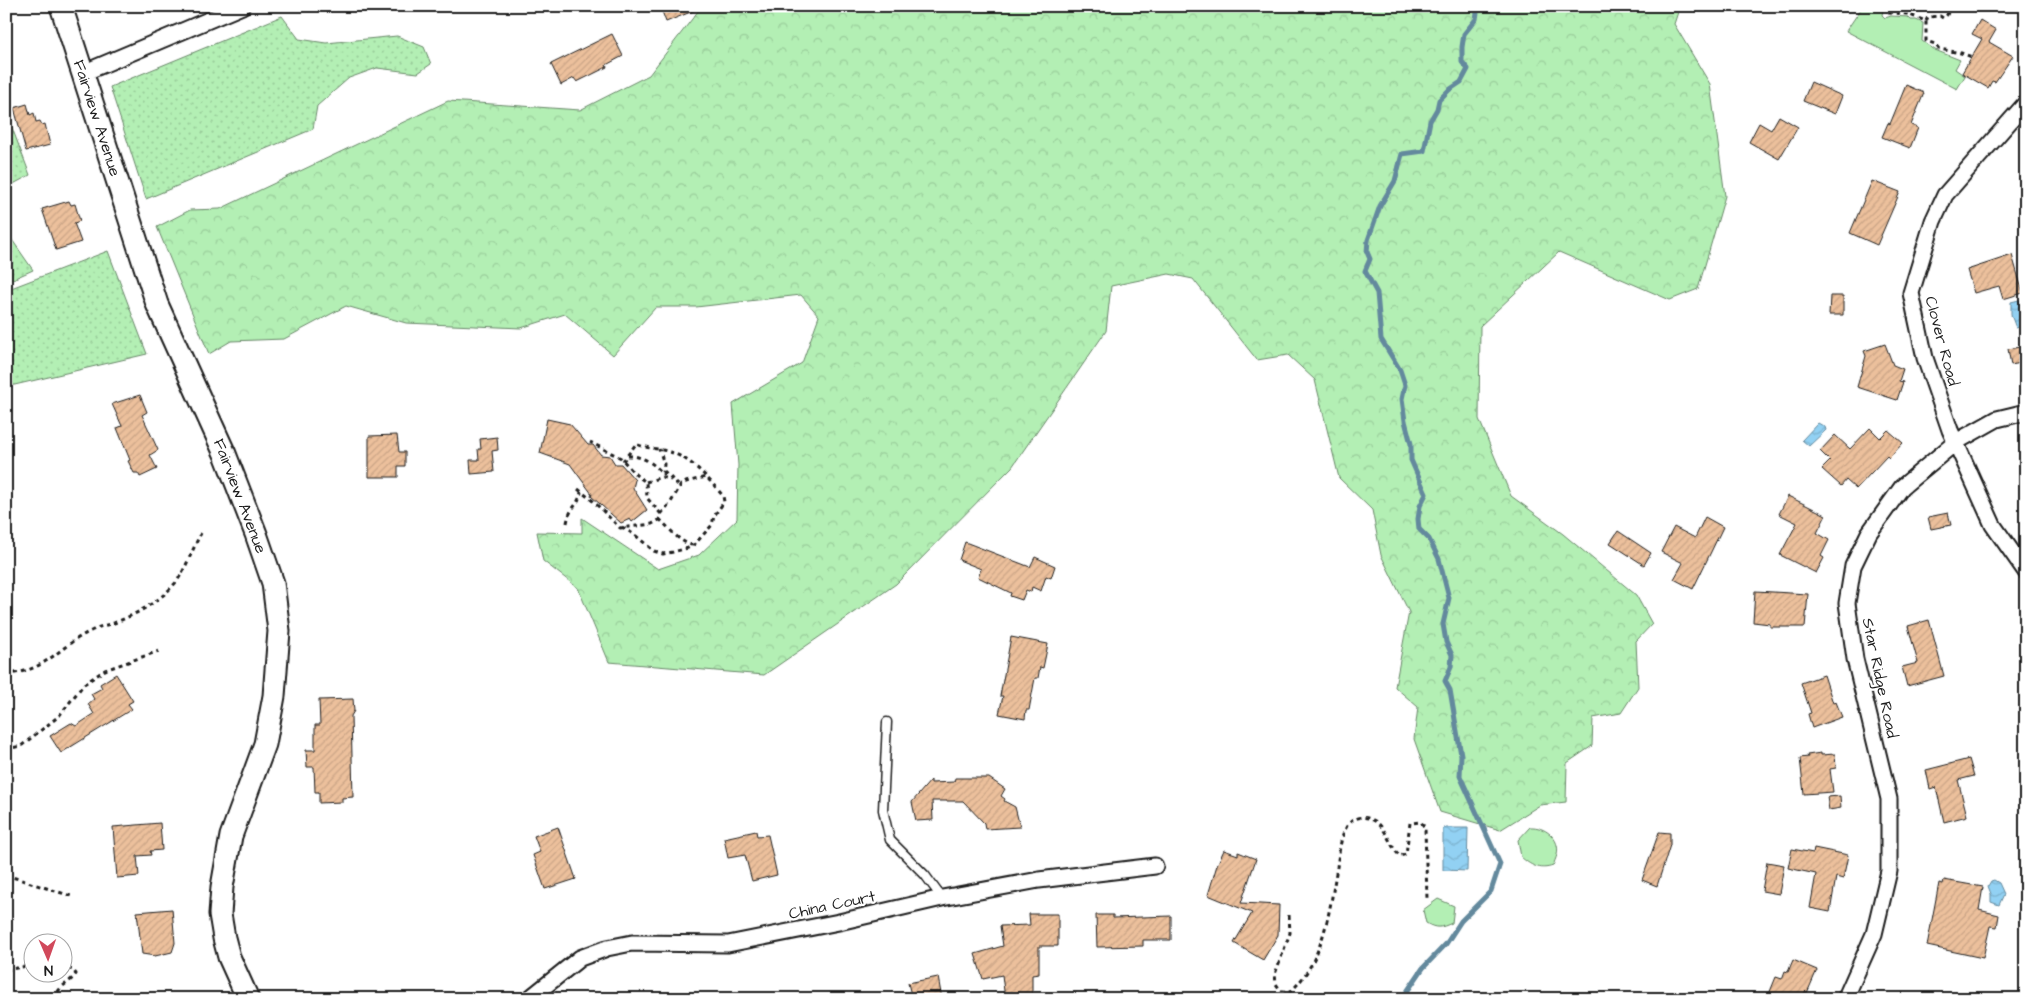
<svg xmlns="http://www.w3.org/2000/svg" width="2032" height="1005" font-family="'Architects Daughter',sans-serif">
<defs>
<pattern id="grass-dots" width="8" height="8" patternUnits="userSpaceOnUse" patternTransform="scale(1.25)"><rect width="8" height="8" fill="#b3efb4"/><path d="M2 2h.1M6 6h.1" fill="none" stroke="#99cc9a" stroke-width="1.8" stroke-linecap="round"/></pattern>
<pattern id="forest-crowns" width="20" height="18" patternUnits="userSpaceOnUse" patternTransform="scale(1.25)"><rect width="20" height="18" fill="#b3efb4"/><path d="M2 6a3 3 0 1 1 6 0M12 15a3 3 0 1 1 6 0" fill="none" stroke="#99cc9a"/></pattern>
<pattern id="water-waves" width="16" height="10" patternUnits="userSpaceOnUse" patternTransform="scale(1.25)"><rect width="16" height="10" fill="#92d1f3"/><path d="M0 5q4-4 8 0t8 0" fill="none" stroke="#7db3d0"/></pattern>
<pattern id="building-hatch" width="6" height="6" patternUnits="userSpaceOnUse" patternTransform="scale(1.25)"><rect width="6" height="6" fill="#ecc09c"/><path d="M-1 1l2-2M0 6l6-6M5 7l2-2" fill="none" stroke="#caa486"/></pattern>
</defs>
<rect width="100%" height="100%" fill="#fff"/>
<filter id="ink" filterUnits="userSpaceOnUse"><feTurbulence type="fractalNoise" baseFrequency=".02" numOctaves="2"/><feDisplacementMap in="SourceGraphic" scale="10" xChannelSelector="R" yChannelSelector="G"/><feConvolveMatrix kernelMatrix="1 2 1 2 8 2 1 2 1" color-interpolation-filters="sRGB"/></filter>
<g filter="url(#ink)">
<path fill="url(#grass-dots)" stroke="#688668" d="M 282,16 L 299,39 L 326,43 L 397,36 L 424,47 L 431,64 L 418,73 L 377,68 L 349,78 L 317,106 L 313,129 L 146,199 L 110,87 Z
M 6,112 L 30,175 L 6,188 Z
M 6,231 L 33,270 L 6,282 Z
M 108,251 L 147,354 L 6,387 L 6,290 Z"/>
<path fill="url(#forest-crowns)" stroke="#688668" d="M 702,6 L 1680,6 L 1674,24 L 1710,84 L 1725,196 L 1698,289 L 1670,300 L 1559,252 L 1480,326 L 1479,419 L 1511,496 L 1563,534 L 1636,595 L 1652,624 L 1636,641 L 1638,687 L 1621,713 L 1593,718 L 1592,746 L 1567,763 L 1566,802 L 1540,805 L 1500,830 L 1440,812 L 1414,739 L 1418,707 L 1395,687 L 1409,612 L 1381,555 L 1372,510 L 1339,478 L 1315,380 L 1288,355 L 1257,360 L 1193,279 L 1169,274 L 1111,286 L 1106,331 L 1012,467 L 896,584 L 764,675 L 609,662 L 578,588 L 543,561 L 537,532 L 582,533 L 582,518 L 658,569 L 699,555 L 737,519 L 738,465 L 733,404 L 802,363 L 819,316 L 801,295 L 696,307 L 656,307 L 613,355 L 565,314 L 521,328 L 406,323 L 346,306 L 284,339 L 231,341 L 209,354 L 157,227 L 190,210 L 220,209 L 448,101 L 580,110 L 649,75 Z"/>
<path fill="#b3efb4" stroke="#688668" d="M 1863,6 L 1874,6 L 1883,10 L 1882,15 L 1885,18 L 1891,16 L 1908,17 L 1911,20 L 1916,20 L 1923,23 L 1922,41 L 1935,50 L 1960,60 L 1955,69 L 1965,76 L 1957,89 L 1846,31 Z
M 1530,827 C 1544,826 1561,838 1557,855 C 1556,858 1554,863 1553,866 C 1540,871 1530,865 1521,857 L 1518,840 Z
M 1438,899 L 1454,906 L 1452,923 C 1441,928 1436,929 1426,923 L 1423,910 Z"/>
<path fill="url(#water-waves)" stroke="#63899d" d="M 2019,300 L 2026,325 L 2016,328 L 2011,315 L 2011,302 Z
M 1818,423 L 1825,427 L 1826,430 L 1809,446 L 1802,440 Z
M 1443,828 L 1468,828 L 1467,871 L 1443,870 Z
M 1994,880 L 1999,883 L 2004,894 L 1999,905 L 1991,902 L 1991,894 L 1988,886 L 1991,881 Z"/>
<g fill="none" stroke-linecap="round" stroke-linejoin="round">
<path stroke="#63899d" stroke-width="5" d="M 1402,999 L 1423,968 L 1446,944 L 1461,921 L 1491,891 L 1500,864 L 1460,776 L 1461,755 L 1450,690 L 1445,681 L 1451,667 L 1452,655 L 1446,642 L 1443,624 L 1449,598 L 1439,559 L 1429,539 L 1419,529 L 1418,519 L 1420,506 L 1426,494 L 1411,460 L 1411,444 L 1405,421 L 1402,399 L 1405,385 L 1400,370 L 1381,339 L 1377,293 L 1365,271 L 1370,259 L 1367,252 L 1368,240 L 1380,206 L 1395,181 L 1402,154 L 1424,151 L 1430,121 L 1437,109 L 1439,100 L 1449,90 L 1461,82 L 1468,69 L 1462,62 L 1462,47 L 1464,34 L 1476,19 L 1478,6"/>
</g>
<path fill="url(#building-hatch)" stroke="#1c1c1c" d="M 660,6 L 703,6 L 703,7 L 666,22 Z
M 1980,20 L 1996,30 L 1989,42 L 2013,56 L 1995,82 L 1992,81 L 1988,88 L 1962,73 L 1982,39 L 1972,34 Z
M 612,34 L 623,56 L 606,65 L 607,67 L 577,82 L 574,78 L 561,85 L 551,64 Z
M 1811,82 L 1842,96 L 1835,114 L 1803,101 Z
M 1906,85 L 1924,93 L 1911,125 L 1918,128 L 1910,148 L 1882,137 L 1888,123 L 1890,124 Z
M 27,104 L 30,115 L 34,113 L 36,122 L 40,121 L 42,125 L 45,124 L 50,145 L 26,151 L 14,108 Z
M 1779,116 L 1798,127 L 1779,159 L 1749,142 L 1759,123 L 1771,130 Z
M 1872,181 L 1900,192 L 1877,245 L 1850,233 Z
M 69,201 L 71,205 L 75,204 L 80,221 L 74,223 L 81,242 L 56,250 L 42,209 Z
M 2012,255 L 2023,293 L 2003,299 L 1999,286 L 1974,293 L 1967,270 Z
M 1830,296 L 1843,296 L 1843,315 L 1829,315 Z
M 1885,344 L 1893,365 L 1903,369 L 1899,381 L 1903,382 L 1897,400 L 1857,387 L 1866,356 L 1864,351 Z
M 2026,346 L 2026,362 L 2011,365 L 2008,349 Z
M 140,395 L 147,412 L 142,415 L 158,450 L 150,455 L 157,469 L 140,477 L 138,473 L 134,473 L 128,461 L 130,460 L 117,428 L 122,426 L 112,404 Z
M 547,419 L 570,424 L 588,445 L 593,445 L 601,455 L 610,456 L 615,464 L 621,464 L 635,480 L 633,488 L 647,510 L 632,522 L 630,519 L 621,523 L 591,496 L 592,494 L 570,464 L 540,453 Z
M 1870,428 L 1880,438 L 1888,430 L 1903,443 L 1889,458 L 1887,456 L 1856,489 L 1846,480 L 1841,486 L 1822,469 L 1830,461 L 1820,451 L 1835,435 L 1850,449 Z
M 397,435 L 399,452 L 405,452 L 405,466 L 398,466 L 398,477 L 369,477 L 369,436 Z
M 497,437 L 498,450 L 492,451 L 494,472 L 471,474 L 470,460 L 479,460 L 478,449 L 481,449 L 480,439 Z
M 1788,496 L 1826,515 L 1817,533 L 1829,540 L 1821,556 L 1824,558 L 1816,573 L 1780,555 L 1797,523 L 1779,514 Z
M 1948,513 L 1951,525 L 1931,529 L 1928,517 Z
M 1705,517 L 1723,527 L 1693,589 L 1674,579 L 1683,563 L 1661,552 L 1674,527 L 1695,538 Z
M 1618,531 L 1651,553 L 1644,565 L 1610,543 Z
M 965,542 L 1030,567 L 1035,557 L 1055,566 L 1051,578 L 1046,576 L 1041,591 L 1032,587 L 1031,592 L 1026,590 L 1022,600 L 1010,596 L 1011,593 L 978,577 L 981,569 L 959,560 Z
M 1755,591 L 1808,594 L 1805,627 L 1770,627 L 1770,624 L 1753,622 Z
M 1929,620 L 1944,676 L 1907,686 L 1902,667 L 1918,663 L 1908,626 Z
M 1011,637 L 1048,644 L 1043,668 L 1040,667 L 1038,678 L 1035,678 L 1029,710 L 1026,710 L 1025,719 L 999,714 L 1003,696 L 1000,696 Z
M 116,674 L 133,701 L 128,704 L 132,709 L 61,753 L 50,736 L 71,723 L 76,726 L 94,714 L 88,704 L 94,699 L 91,694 L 102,688 L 100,684 Z
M 1824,675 L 1833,703 L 1836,702 L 1842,717 L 1812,728 L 1808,714 L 1811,713 L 1801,683 Z
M 353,699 L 354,711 L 351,716 L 353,797 L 342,798 L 342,802 L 319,803 L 319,792 L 315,792 L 314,767 L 307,767 L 306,750 L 315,750 L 315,725 L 320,725 L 319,700 Z
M 1821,753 L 1821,755 L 1835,754 L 1836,768 L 1830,769 L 1833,792 L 1804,794 L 1800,758 L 1808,757 L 1807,755 Z
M 1969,759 L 1974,776 L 1958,780 L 1967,816 L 1944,822 L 1936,787 L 1930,789 L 1926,770 Z
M 955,778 L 989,778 L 1005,789 L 1001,796 L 1005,799 L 1004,801 L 1015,807 L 1020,827 L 985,829 L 984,823 L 963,801 L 932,801 L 933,820 L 916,821 L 912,802 L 931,780 L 931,783 L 954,782 Z
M 1840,796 L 1841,808 L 1829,810 L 1827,797 Z
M 160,823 L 162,850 L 150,851 L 151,855 L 137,856 L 139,876 L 117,878 L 113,827 Z
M 558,827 L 576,879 L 545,889 L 533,855 L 540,852 L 534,836 Z
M 756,831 L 757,836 L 768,835 L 777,875 L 752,881 L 745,855 L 728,858 L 724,838 Z
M 1659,832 L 1670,833 L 1670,845 L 1657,886 L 1642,880 Z
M 1814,848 L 1848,855 L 1843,879 L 1836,877 L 1830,912 L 1810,908 L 1816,874 L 1788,868 L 1792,849 L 1813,853 Z
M 1224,850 L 1238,855 L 1238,852 L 1256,859 L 1241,903 L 1279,905 L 1278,935 L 1263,960 L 1234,943 L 1252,913 L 1208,895 L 1217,865 Z
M 1767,862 L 1784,865 L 1779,894 L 1762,891 Z
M 1944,880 L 1983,887 L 1979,910 L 1999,915 L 1997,927 L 1990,926 L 1983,958 L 1927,946 L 1939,883 L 1943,884 Z
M 172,909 L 175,943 L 172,952 L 155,956 L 142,954 L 137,912 Z
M 1029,914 L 1058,914 L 1058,946 L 1039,946 L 1039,974 L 1032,975 L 1032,999 L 1005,999 L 1002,975 L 983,979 L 975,954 L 1003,946 L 1000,926 L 1030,925 Z
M 1096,915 L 1113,915 L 1113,918 L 1171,916 L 1171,940 L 1143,940 L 1143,946 L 1097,947 Z
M 1793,960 L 1817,970 L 1807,993 L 1805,992 L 1802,999 L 1767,999 L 1776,977 L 1782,979 L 1785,971 L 1788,972 Z
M 938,977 L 942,999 L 912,999 L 908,983 Z"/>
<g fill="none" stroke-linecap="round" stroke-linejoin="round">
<defs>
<path id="lane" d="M 887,722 L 883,810 L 890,840 L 925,875 L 942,898"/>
<path id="street" d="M 83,73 L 242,6
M 2026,103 L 1945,195 L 1933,221 L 1911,293 L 1925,358 L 1950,430 L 1993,525 L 2026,572
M 529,999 L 580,958 L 607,948 L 632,943 L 728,944 L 839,922 L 942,898 L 1039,880 L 1155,866
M 1845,999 L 1874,934 L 1889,871 L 1889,799 L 1855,659 L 1847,603 L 1853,566 L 1869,533 L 1902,487 L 1956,442 L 1997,419 L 2026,412"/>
<path id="secondary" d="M 61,6 L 157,304 L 225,454 L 256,534 L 273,583 L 279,631 L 274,696 L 265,744 L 231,836 L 222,887 L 220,914 L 224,938 L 229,957 L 248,999"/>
</defs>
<use href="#lane" stroke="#1c1c1c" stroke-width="11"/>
<use href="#street" stroke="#1c1c1c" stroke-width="19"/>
<use href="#secondary" stroke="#1c1c1c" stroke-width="25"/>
<path stroke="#1c1c1c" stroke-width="3" stroke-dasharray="4 4" stroke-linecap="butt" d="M 1883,6 L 1889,13 L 1907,14 L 1926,21 L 1926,41 L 1935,44 L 1939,49 L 1961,53 L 1972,57
M 1926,21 L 1928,17 L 1940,16 L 1943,18 C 1949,15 1948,12 1948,6
M 628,456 C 641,455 655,464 663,474 L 664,464 L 659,449
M 664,471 L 680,487
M 662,477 L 671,480
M 646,482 L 662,477
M 578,489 L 593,501 L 620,528 L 652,524 L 659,520 L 661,514 L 647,498 L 646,482 L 636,475 L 621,458 L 590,442
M 661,514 L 671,502 L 681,485 L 686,482 L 706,477
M 659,519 C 671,529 677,541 692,545
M 567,523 C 570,506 578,507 581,492
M 622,527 L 635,535 L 654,551 L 663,554 L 673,552 L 688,548 L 695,544 L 712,525 L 714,516 L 724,502 L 723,496 C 709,479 692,459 670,452 C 659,448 647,449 636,444 L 623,461
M 6,674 C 47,672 59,645 93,630 C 99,626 107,625 114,623 C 137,614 161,601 177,581 C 185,570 194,546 201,533
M 6,749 L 21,746 L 59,716 L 84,684 L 105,670 L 159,651
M 6,875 L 71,896
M 1289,915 L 1290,933 L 1275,974 L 1276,984 L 1281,991 L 1291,991 C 1324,961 1330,908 1337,867 C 1339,854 1340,838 1347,826 C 1353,817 1363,815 1373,820 C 1387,827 1389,846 1400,856 L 1406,854 L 1410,823 L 1421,822 L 1425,828 L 1427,899
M 6,970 L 32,965
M 54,999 C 60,984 68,985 76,974 L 73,970 L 62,967"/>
<use href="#lane" stroke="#fff" stroke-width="8"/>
<use href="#street" stroke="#fff" stroke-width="15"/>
<use href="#secondary" stroke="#fff" stroke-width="21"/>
</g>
</g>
<g text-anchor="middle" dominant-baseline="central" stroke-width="4.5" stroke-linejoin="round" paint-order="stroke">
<g font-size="16" fill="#1c1c1c" stroke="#fff">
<text transform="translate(97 118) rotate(72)">Fairview Avenue</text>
<text transform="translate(1942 341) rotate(75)">Clover Road</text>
<text transform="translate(240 496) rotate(69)">Fairview Avenue</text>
<text transform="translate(1880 678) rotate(78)">Star Ridge Road</text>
<text transform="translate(832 905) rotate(-12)">China Court</text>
</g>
</g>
<rect width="2032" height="1005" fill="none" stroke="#fff" stroke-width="25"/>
<rect x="12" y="12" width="2007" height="980" fill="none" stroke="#1c1c1c" stroke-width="2" filter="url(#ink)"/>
<g transform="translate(48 958) rotate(178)"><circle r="24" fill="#ffffff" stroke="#a4a4a4"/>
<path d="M0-4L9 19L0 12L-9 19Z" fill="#d1495b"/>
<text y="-8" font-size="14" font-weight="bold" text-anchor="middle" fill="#1c1c1c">N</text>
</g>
</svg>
